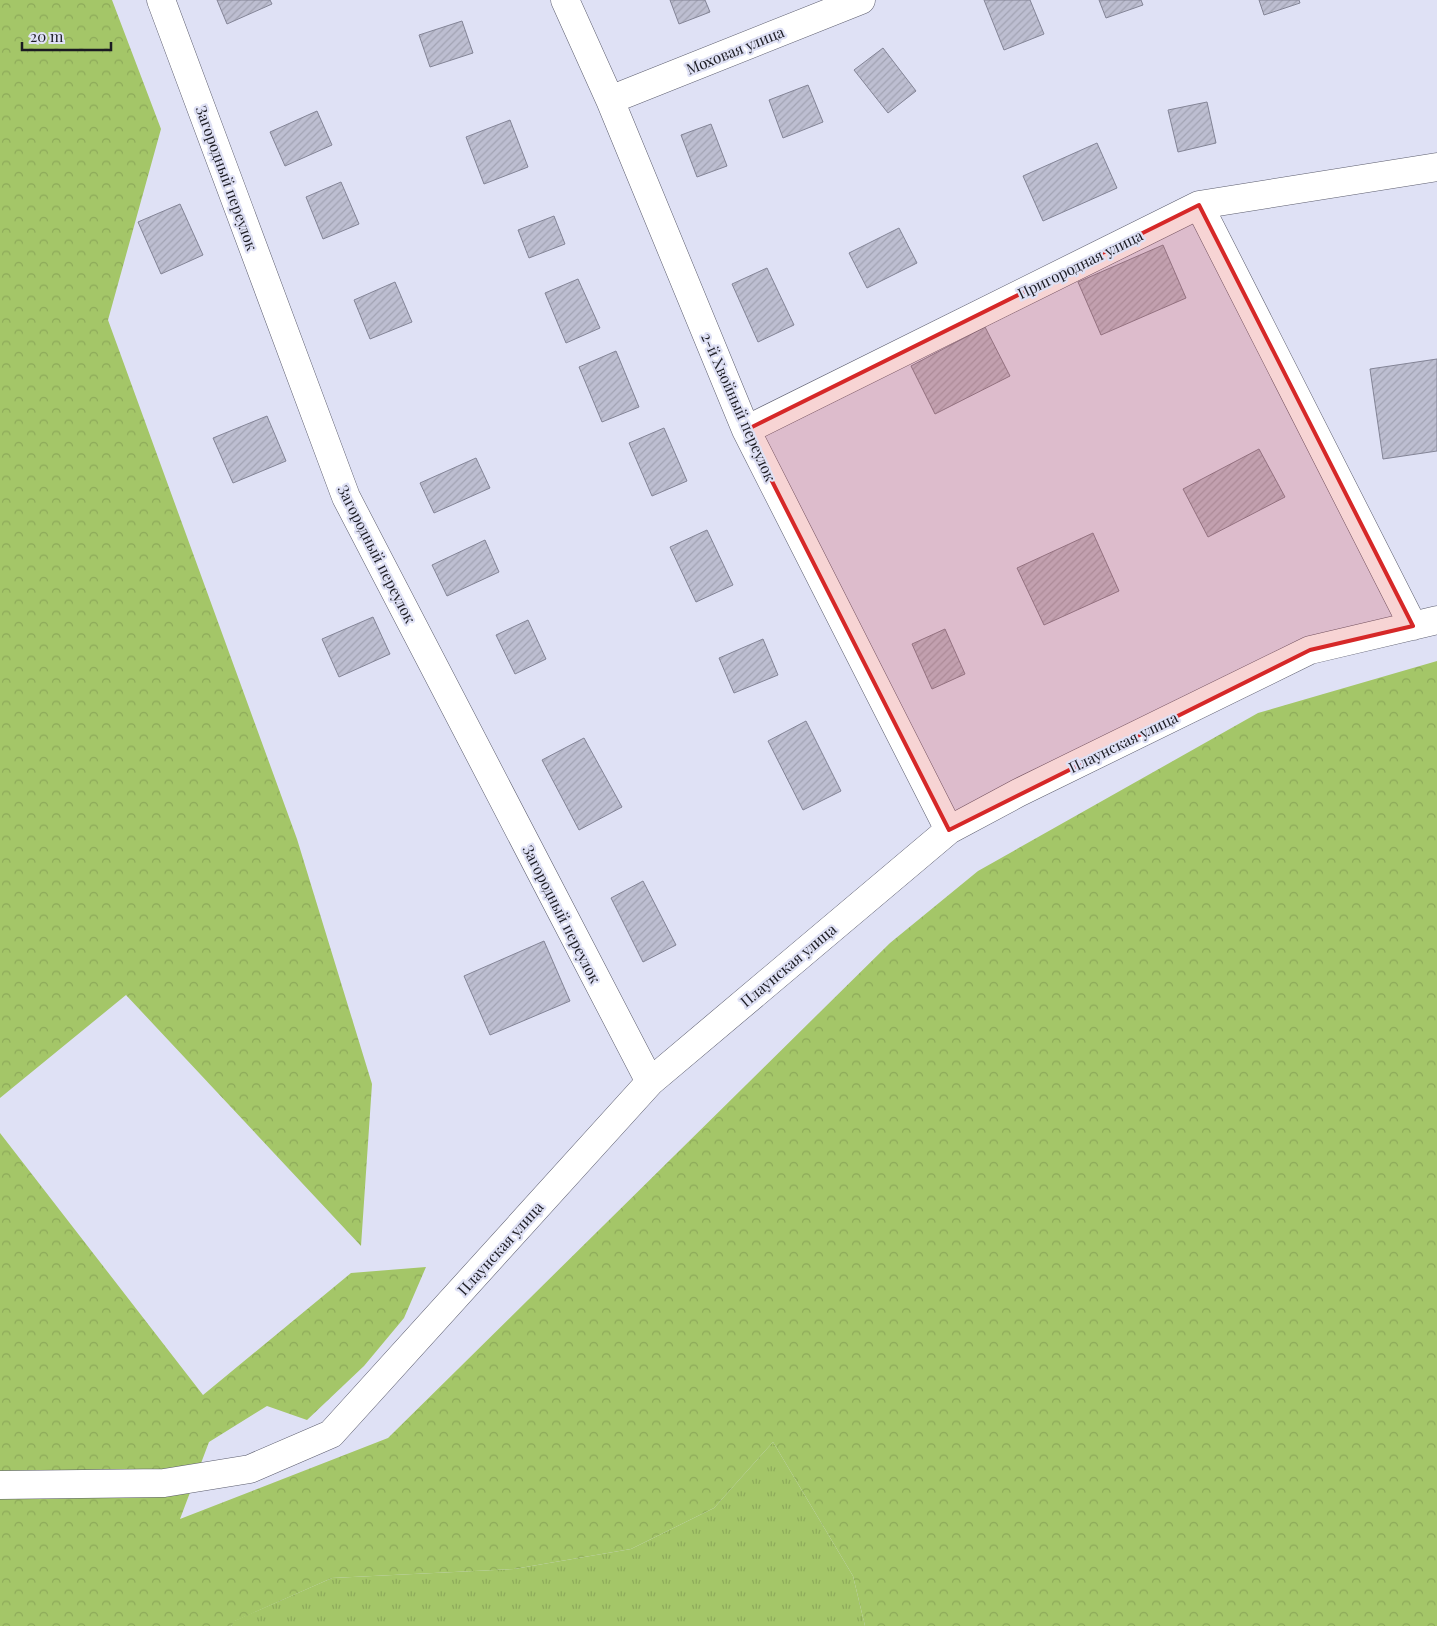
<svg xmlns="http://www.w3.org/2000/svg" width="1437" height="1626" font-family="'Playfair Display',serif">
<defs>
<pattern id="grass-tufts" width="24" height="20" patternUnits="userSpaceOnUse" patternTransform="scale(1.25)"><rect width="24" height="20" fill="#a4c668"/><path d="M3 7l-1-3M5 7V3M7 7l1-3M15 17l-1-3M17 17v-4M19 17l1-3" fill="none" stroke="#8daa5a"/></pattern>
<pattern id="forest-crowns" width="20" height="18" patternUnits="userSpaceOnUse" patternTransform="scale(1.25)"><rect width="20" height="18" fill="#a4c668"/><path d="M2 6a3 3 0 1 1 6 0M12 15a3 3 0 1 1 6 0" fill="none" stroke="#8daa5a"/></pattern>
<pattern id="building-hatch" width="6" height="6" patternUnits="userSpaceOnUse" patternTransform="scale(1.25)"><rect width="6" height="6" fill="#bdbed1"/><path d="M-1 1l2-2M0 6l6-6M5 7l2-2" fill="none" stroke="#a2a3b3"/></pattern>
</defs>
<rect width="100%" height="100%" fill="#dfe1f5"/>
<path fill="url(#grass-tufts)" d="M 773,1442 L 853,1576 L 865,1626 L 231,1626 L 234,1621 L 332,1578 L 514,1569 L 631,1549 L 714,1508 Z"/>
<path fill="url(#forest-crowns)" d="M 0,0 L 112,0 L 161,129 L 108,320 L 297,839 L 372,1084 L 361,1246 L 126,995 L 0,1098 Z
M 1437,661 L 1437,1626 L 865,1626 L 853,1576 L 773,1442 L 714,1508 L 631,1549 L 514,1569 L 332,1578 L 235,1621 L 231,1626 L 0,1626 L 0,1133 L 203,1395 L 351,1273 L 426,1267 L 404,1318 L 364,1366 L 307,1420 L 267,1406 L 209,1442 L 180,1519 L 388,1438 L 890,943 L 978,871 L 1258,713 Z"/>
<path fill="url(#building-hatch)" stroke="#838496" d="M 217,0 L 270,0 L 272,4 L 227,24 Z
M 670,0 L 705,0 L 710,12 L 679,24 Z
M 984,0 L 1030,0 L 1044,34 L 1004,50 Z
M 1099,0 L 1141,0 L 1143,5 L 1106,18 Z
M 1259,0 L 1299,0 L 1300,3 L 1264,15 Z
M 462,21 L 473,53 L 430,67 L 419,35 Z
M 883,48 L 916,91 L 888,113 L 854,70 Z
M 808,85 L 823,122 L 783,138 L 769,100 Z
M 1207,102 L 1216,143 L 1178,152 L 1168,110 Z
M 317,111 L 332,145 L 285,166 L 270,132 Z
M 510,120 L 528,167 L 484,184 L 466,137 Z
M 711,124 L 727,166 L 697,177 L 681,135 Z
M 1097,143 L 1117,188 L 1043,221 L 1023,176 Z
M 341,182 L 359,224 L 323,239 L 306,197 Z
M 180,204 L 203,255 L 161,274 L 138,222 Z
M 554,216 L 565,244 L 529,258 L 518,230 Z
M 899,228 L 917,263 L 867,288 L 849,253 Z
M 1163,245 L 1186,298 L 1101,335 L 1078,282 Z
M 767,268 L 794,325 L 758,342 L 732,284 Z
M 578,279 L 600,328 L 566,343 L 545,293 Z
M 395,282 L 412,322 L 370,339 L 354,300 Z
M 985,327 L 1010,376 L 935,414 L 911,366 Z
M 616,351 L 639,407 L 602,422 L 579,367 Z
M 1437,359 L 1437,451 L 1383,459 L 1370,369 Z
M 267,416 L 286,461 L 233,483 L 213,438 Z
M 664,428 L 687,481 L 652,496 L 629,443 Z
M 1259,449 L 1285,497 L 1208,537 L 1183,489 Z
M 476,458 L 490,488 L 434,513 L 420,483 Z
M 707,530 L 733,585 L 696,602 L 670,547 Z
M 1093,533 L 1119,591 L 1044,625 L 1017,568 Z
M 485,540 L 499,572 L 447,596 L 432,565 Z
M 373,617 L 390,654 L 339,677 L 322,639 Z
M 528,620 L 546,659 L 515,674 L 496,635 Z
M 945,629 L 965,674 L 932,689 L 912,644 Z
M 763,639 L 778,675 L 734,693 L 719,658 Z
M 806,721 L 841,791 L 803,810 L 768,741 Z
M 584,738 L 622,807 L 579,830 L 542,760 Z
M 643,881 L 676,945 L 643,962 L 611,898 Z
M 544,941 L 570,1001 L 490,1035 L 464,976 Z"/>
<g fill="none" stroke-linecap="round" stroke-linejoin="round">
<defs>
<path id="street" d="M 161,0 L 346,497 L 650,1082
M 565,0 L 610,100 L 746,430 L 949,830
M 610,100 L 861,0
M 1199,205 L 1413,626
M 746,430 L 1199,205 L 1437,167
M 0,1485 L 164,1483 L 250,1469 L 331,1434 L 650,1082 L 949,830 L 1018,793 L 1310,650 L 1437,620"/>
</defs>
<use href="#street" stroke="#5b5c6d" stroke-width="29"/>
<use href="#street" stroke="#fff" stroke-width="28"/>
</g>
<path fill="#d62828" fill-opacity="0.2" stroke="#d62828" stroke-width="4" stroke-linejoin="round" d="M 1199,205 L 1413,626 L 1310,650 L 949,830 L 746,430 Z"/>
<g text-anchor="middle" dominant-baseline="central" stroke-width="4.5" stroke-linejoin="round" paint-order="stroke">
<g font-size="15" fill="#1b1b22" stroke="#dfe1f5">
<text transform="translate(735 50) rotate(-22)">Моховая улица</text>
<text transform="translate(227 178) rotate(70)">Загородный переулок</text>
<text transform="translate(1080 264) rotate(-26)">Пригородная улица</text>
<text transform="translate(739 407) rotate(66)">2-й Хвойный переулок</text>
<text transform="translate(377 554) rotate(63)">Загородный переулок</text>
<text transform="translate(1123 742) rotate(-26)">Плаунская улица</text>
<text transform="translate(562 914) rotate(63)">Загородный переулок</text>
<text transform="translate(788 965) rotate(-40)">Плаунская улица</text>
<text transform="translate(500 1248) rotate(-48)">Плаунская улица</text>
</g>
</g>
<path d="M22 42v8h89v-8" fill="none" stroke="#1b1b22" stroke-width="2.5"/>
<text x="30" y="42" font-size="15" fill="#1b1b22" stroke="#dfe1f5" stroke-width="4" paint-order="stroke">20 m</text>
</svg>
